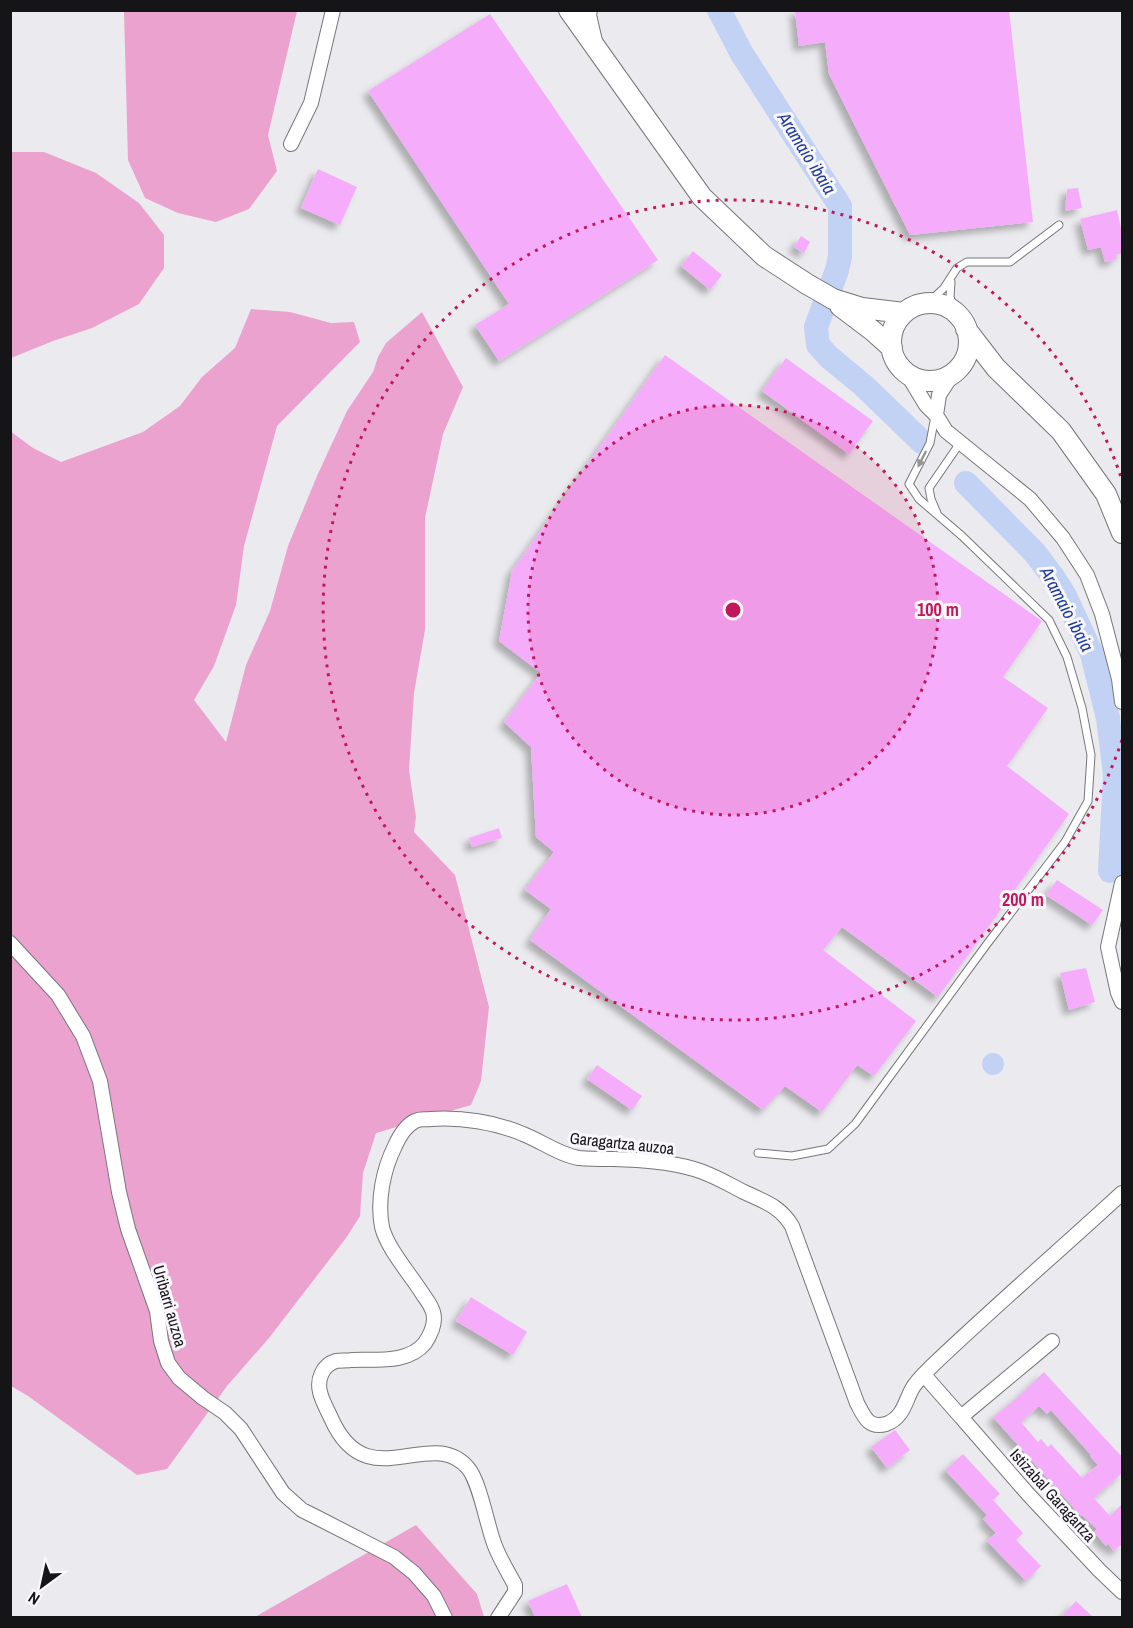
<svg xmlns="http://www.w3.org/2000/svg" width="1133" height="1628" font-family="'Archivo Narrow',sans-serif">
<defs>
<filter id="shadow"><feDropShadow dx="-5.5" dy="5.5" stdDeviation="3" flood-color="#0004"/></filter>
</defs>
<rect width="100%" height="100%" fill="#ebeaee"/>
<path fill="#eca2ce" d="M 124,11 L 297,11 L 268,135 L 277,171 L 249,209 L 216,222 L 178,213 L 145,198 L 128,160 Z
M 11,152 L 44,152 L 96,173 L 139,203 L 164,235 L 164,268 L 139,304 L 92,328 L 53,341 L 11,358 Z
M 251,309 L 290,312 L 331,323 L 354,322 L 360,342 L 277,426 L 244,546 L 236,605 L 214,666 L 194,700 L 226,742 L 246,665 L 270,611 L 288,546 L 317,476 L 347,411 L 373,372 L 378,357 L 386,343 L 422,312 L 463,387 L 443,434 L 425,518 L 425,630 L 414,693 L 409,770 L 416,817 L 414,832 L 455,875 L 489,1007 L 481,1081 L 471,1105 L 376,1133 L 363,1173 L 360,1216 L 346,1238 L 269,1338 L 227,1386 L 167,1469 L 137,1475 L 28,1396 L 11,1386 L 10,431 L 33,448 L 61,462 L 143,432 L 180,406 L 202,377 L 235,348 Z
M 416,1525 L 477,1594 L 484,1617 L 253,1618 Z"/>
<path fill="#c2d2f5" d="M982 1064a11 11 0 1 1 22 0a11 11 0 1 1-22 0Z"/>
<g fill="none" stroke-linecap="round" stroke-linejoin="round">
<path stroke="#c2d2f5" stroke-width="24" d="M 719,10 L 742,54 L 840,206 L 840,257 L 837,270 L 816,327 L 818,345 L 829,357 L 864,386 L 922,442
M 966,483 L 1035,553 L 1053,577 L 1065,596 L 1092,654 L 1108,718 L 1115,774 L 1110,871"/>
</g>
<path fill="#f5adfb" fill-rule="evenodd" filter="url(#shadow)" d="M 795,10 L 1009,10 L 1033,222 L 910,235 L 829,74 L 825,42 L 799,46 Z
M 490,14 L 658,260 L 499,361 L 475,325 L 509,304 L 368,91 Z
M 318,169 L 357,187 L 340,225 L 301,208 Z
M 1078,188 L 1082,208 L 1065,211 L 1067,189 Z
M 1117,210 L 1122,233 L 1122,253 L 1115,255 L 1117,259 L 1105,262 L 1101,247 L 1088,250 L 1080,219 Z
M 801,236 L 810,242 L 804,253 L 794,247 Z
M 693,251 L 722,275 L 710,290 L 681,266 Z
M 665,355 L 1042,621 L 1003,677 L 1048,708 L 1007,766 L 1069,814 L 938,997 L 842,927 L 823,950 L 916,1021 L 874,1076 L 857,1065 L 822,1112 L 785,1086 L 763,1110 L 530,940 L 551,909 L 525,890 L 554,852 L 536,837 L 531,747 L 504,722 L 541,673 L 499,641 L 512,571 Z
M 786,358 L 873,421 L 849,454 L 762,391 Z
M 499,828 L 502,838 L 472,847 L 469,838 Z
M 1057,880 L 1103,910 L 1092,925 L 1046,895 Z
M 1086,968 L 1095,1002 L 1069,1010 L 1060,973 Z
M 597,1065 L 642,1096 L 632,1110 L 587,1079 Z
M 471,1297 L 527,1332 L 513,1355 L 456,1321 Z
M 1044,1372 L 1122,1457 L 1122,1473 L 1094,1498 L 1110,1516 L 1122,1504 L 1122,1544 L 1114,1551 L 1108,1544 L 1106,1546 L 1094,1532 L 1097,1529 L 1082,1515 L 1081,1516 L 993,1417 L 1018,1397 ZM 1039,1406 L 1047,1414 L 1051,1410 L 1091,1455 L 1090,1456 L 1098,1465 L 1082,1478 L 1051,1444 L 1048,1447 L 1041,1439 L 1038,1442 L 1021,1422 Z
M 895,1430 L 910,1450 L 887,1468 L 871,1447 Z
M 963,1454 L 1000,1494 L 993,1500 L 1023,1533 L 1016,1540 L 1041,1566 L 1026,1581 L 987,1541 L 996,1533 L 983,1519 L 987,1515 L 945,1470 Z
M 567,1584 L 582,1617 L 535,1617 L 528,1601 Z
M 1076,1601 L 1093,1617 L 1061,1617 Z"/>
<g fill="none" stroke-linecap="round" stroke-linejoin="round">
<defs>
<path id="service" d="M 951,282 L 950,297 L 955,312
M 928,303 L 944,288 L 957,268 L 967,262 L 1010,262 L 1059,225
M 937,513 L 931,499 L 929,488 L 960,443
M 758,1153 L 792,1156 L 828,1149 L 855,1124 L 987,944 L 1065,842 L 1088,801 L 1091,755 L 1082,708 L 1067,657 L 1049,620 L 962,536 L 919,499 L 909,484 L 930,443 L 935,416"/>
<path id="minor" d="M 590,10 L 589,15 L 595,41
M 291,144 L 311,103 L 333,10
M 906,372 L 926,405 L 936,415 L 946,431 L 1030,499 L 1063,538 L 1087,575 L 1102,614 L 1119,679 L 1122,702
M 936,415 L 939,395 L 952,375
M 1122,883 L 1108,947 L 1118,993 L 1122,1002
M 10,943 L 58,995 L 83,1036 L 100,1081 L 119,1192 L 128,1229 L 157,1311 L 161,1341 L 168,1363 L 179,1378 L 203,1398 L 225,1413 L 241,1429 L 283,1493 L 302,1510 L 318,1518 L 394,1557 L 414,1573 L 434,1596 L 445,1618
M 924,1375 L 961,1417 L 1052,1341
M 961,1417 L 1028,1494 L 1099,1570 L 1122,1592
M 498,1618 L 515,1592 L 515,1585 C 508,1572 500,1559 495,1546 C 487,1526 480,1482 468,1468 C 431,1424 367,1500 331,1418 C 327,1409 322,1401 320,1392 C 317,1380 322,1365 336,1361 C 340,1360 347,1361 352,1360 C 376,1359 408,1364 425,1343 C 431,1334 436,1322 433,1312 C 431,1305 426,1299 422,1293 C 410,1274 387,1248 382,1227 C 377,1201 383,1170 395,1146 C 399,1137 405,1126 415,1121 C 421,1118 425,1120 431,1119 C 461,1117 495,1122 523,1134 C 541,1141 560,1155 579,1158 C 589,1159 601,1159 612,1159 C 638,1160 668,1161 694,1169 C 712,1174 728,1184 744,1192 C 765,1202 780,1206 792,1226 L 857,1403 C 864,1416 868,1429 886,1424 C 903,1418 905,1402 912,1389 C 917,1380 926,1372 933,1365 C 995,1306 1060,1250 1122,1193"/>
<path id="secondary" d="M 569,10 L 702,197 L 764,256 L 807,284 L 833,299 L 862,308 L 904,313
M891 342a39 39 0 1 1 78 0a39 39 0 1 1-78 0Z
M 840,306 L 873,331 L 892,348
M 966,329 L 996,368 L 1061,431 L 1106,494 L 1122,533"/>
</defs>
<use href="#service" stroke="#77767a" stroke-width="9"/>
<use href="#minor" stroke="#77767a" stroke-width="16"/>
<use href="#secondary" stroke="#77767a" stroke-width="22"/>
<use href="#service" stroke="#fff" stroke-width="7"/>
<use href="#minor" stroke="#fff" stroke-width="14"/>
<use href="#secondary" stroke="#fff" stroke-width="20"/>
</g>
<defs><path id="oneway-solid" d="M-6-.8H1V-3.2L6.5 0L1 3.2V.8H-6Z" transform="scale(1.5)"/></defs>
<use fill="#969596" href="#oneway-solid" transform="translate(922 459) rotate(117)"/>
<circle cx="733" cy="610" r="205" fill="#c2185b" fill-opacity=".12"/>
<g fill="none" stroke="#c2185b" stroke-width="3" stroke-dasharray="3 6">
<circle cx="733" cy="610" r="205"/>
<path d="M1122 740A410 410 0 1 1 1122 480"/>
</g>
<g text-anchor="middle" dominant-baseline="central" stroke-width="6" stroke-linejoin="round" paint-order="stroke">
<g font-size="16" fill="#151416" stroke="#f9f7fb">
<text transform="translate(622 1143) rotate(6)">Garagartza auzoa</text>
<text transform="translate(170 1306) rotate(74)">Uribarri auzoa</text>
<text transform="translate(1053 1495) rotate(48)">Istizabal Garagartza</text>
</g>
<g font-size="18" font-style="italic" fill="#1e3c9c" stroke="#f9f7fb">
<text transform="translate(807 153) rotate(58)">Aramaio ibaia</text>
<text transform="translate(1067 609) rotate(62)">Aramaio ibaia</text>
</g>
</g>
<circle cx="733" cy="610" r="9" fill="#c2185b" stroke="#f9f7fb" stroke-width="3"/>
<g font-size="18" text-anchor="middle" font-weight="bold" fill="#c2185b" stroke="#f9f7fb" stroke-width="6" stroke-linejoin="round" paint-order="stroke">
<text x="938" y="616">100 m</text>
<text x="1023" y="906">200 m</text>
</g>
<rect width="1133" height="1628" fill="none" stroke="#151416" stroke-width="24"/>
<g transform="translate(42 1586) rotate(213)" stroke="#f9f7fb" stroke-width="4.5" paint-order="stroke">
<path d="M0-4.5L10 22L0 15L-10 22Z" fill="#151416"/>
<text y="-9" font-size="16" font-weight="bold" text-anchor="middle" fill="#151416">N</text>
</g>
</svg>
